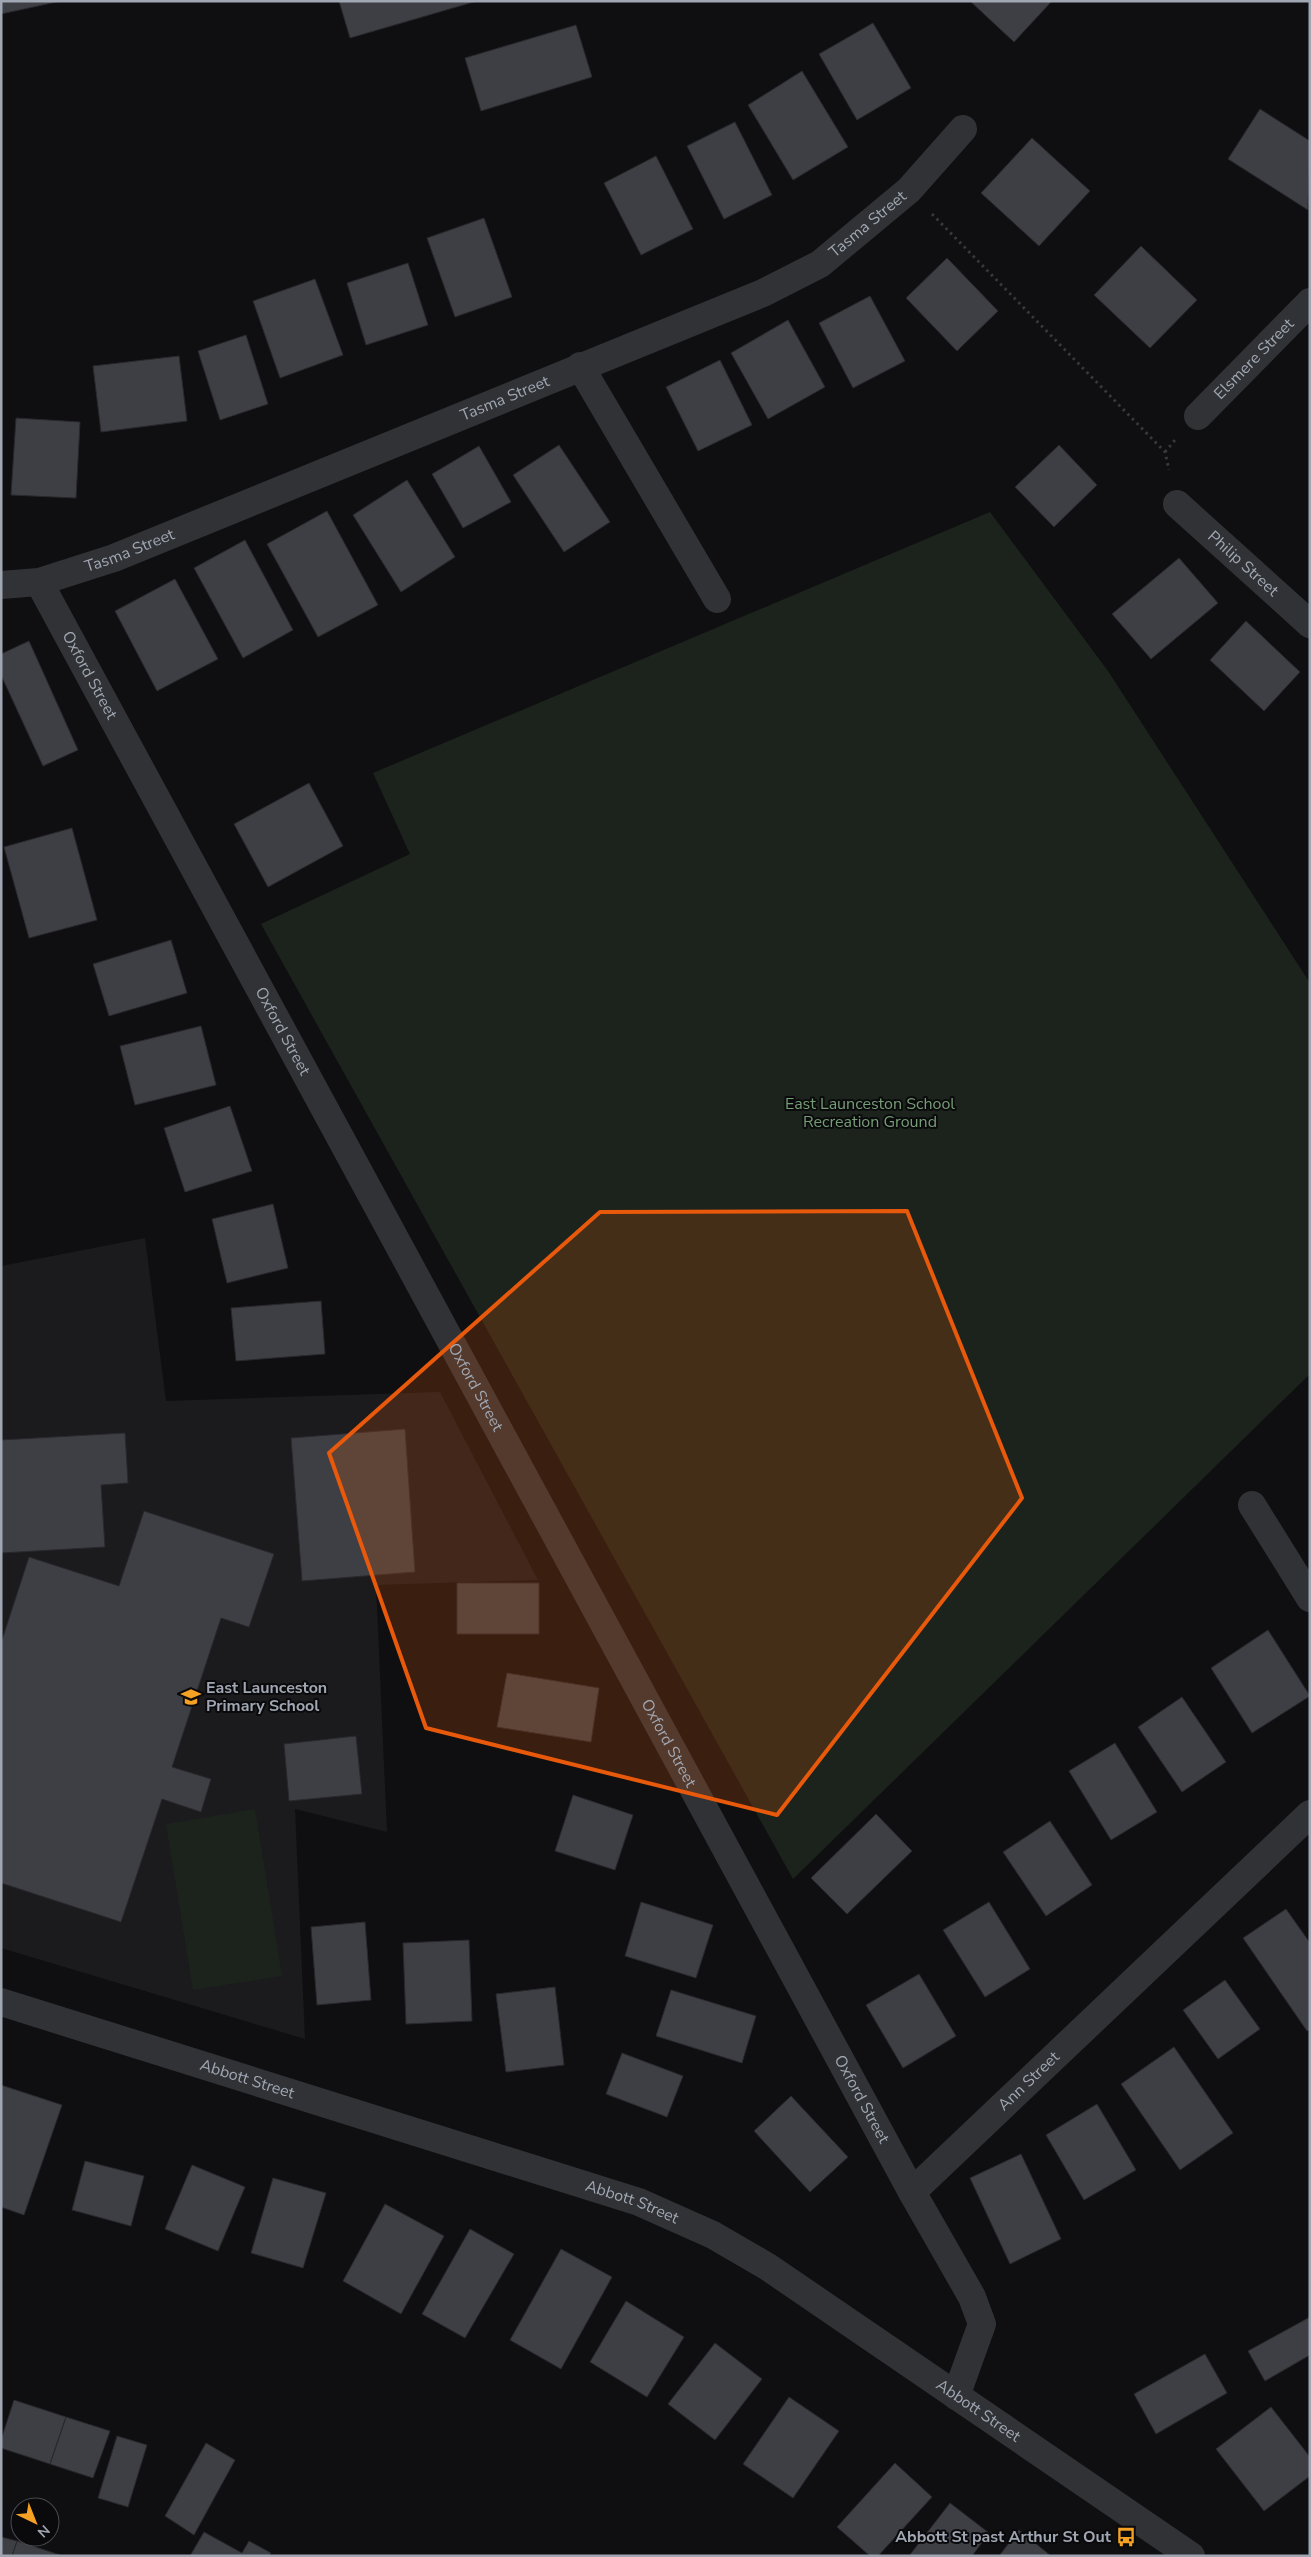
<svg xmlns="http://www.w3.org/2000/svg" width="1311" height="2557" font-family="'Nunito Sans',sans-serif">
<rect width="100%" height="100%" fill="#0f0f11"/>
<path fill="#1b1b1e" d="M 145,1238 L 166,1401 L 440,1392 L 538,1580 L 376,1585 L 387,1832 L 295,1809 L 305,2039 L 1,1948 L 1,1266 Z"/>
<path fill="#1c231c" d="M 990,512 L 1108,671 L 1310,983 L 1310,1374 L 793,1879 L 261,924 L 410,854 L 373,773 Z
M 255,1809 L 282,1976 L 193,1990 L 166,1824 Z"/>
<path fill="#3e3f44" stroke="#29292d" d="M 1,1 L 61,1 L 1,14 Z
M 339,1 L 477,1 L 350,38 Z
M 970,1 L 1052,1 L 1014,42 Z
M 873,23 L 911,88 L 857,120 L 819,54 Z
M 576,25 L 592,77 L 481,111 L 465,58 Z
M 802,71 L 848,147 L 793,180 L 748,105 Z
M 1260,109 L 1310,141 L 1308,210 L 1228,159 Z
M 735,122 L 772,195 L 724,219 L 687,146 Z
M 1032,138 L 1090,191 L 1039,246 L 981,193 Z
M 656,156 L 693,229 L 641,255 L 604,183 Z
M 484,218 L 512,297 L 455,317 L 427,238 Z
M 1141,246 L 1197,300 L 1150,348 L 1094,295 Z
M 947,258 L 998,311 L 957,351 L 906,298 Z
M 408,263 L 428,325 L 366,345 L 347,283 Z
M 315,279 L 343,355 L 280,378 L 253,301 Z
M 870,296 L 905,361 L 853,388 L 819,323 Z
M 788,320 L 825,387 L 768,419 L 731,353 Z
M 246,335 L 268,404 L 220,420 L 198,351 Z
M 179,356 L 187,421 L 101,432 L 93,366 Z
M 720,360 L 752,425 L 698,451 L 666,387 Z
M 16,418 L 80,422 L 76,498 L 11,495 Z
M 559,445 L 610,522 L 564,552 L 513,475 Z
M 1059,445 L 1097,485 L 1054,527 L 1015,487 Z
M 479,446 L 511,502 L 463,528 L 432,474 Z
M 407,480 L 455,557 L 401,592 L 353,515 Z
M 327,511 L 378,605 L 318,637 L 267,544 Z
M 245,540 L 293,630 L 243,658 L 194,568 Z
M 1179,558 L 1218,603 L 1151,659 L 1112,614 Z
M 175,579 L 218,659 L 157,691 L 115,611 Z
M 1246,621 L 1300,672 L 1264,711 L 1210,660 Z
M 29,641 L 78,750 L 43,766 L 1,675 L 1,654 Z
M 309,783 L 343,846 L 268,887 L 234,824 Z
M 72,828 L 97,920 L 29,938 L 4,847 Z
M 171,940 L 187,993 L 109,1016 L 93,964 Z
M 201,1026 L 216,1085 L 135,1105 L 120,1046 Z
M 230,1106 L 252,1171 L 185,1192 L 164,1128 Z
M 273,1204 L 288,1268 L 227,1283 L 212,1219 Z
M 321,1301 L 325,1354 L 236,1361 L 231,1308 Z
M 405,1429 L 415,1572 L 302,1581 L 291,1438 Z
M 125,1433 L 128,1483 L 101,1485 L 105,1547 L 1,1553 L 1,1440 Z
M 144,1511 L 274,1554 L 249,1627 L 221,1618 L 172,1767 L 211,1779 L 201,1812 L 162,1799 L 121,1922 L 1,1883 L 1,1643 L 29,1557 L 119,1586 Z
M 457,1583 L 539,1583 L 539,1634 L 457,1634 Z
M 1268,1630 L 1310,1696 L 1252,1733 L 1211,1668 Z
M 507,1673 L 599,1688 L 591,1742 L 497,1727 Z
M 1182,1697 L 1226,1762 L 1182,1792 L 1138,1727 Z
M 356,1736 L 362,1794 L 289,1801 L 284,1744 Z
M 1115,1743 L 1157,1812 L 1111,1840 L 1069,1771 Z
M 573,1795 L 633,1815 L 615,1870 L 555,1851 Z
M 876,1814 L 912,1851 L 847,1914 L 811,1878 Z
M 1050,1821 L 1092,1885 L 1046,1916 L 1003,1852 Z
M 641,1902 L 713,1925 L 696,1978 L 625,1956 Z
M 989,1902 L 1030,1969 L 985,1997 L 943,1930 Z
M 1286,1909 L 1310,1943 L 1310,2030 L 1307,2031 L 1243,1938 Z
M 365,1922 L 371,2000 L 317,2005 L 311,1927 Z
M 469,1940 L 472,2021 L 406,2024 L 403,1943 Z
M 919,1974 L 956,2036 L 903,2068 L 866,2005 Z
M 1225,1980 L 1260,2029 L 1218,2059 L 1183,2010 Z
M 555,1987 L 564,2065 L 506,2072 L 496,1994 Z
M 671,1990 L 756,2016 L 742,2063 L 656,2036 Z
M 1174,2047 L 1233,2133 L 1180,2170 L 1121,2084 Z
M 622,2053 L 683,2076 L 667,2117 L 606,2094 Z
M 1,2085 L 62,2105 L 24,2215 L 1,2207 Z
M 791,2096 L 848,2157 L 810,2192 L 754,2131 Z
M 1097,2104 L 1136,2170 L 1084,2200 L 1046,2135 Z
M 1021,2154 L 1061,2239 L 1010,2264 L 970,2178 Z
M 85,2161 L 144,2176 L 131,2226 L 72,2210 Z
M 192,2165 L 245,2187 L 218,2251 L 165,2229 Z
M 273,2178 L 326,2193 L 303,2268 L 251,2253 Z
M 385,2204 L 444,2236 L 401,2314 L 343,2281 Z
M 470,2229 L 514,2254 L 465,2338 L 422,2314 Z
M 561,2249 L 612,2277 L 561,2369 L 510,2340 Z
M 626,2301 L 684,2337 L 647,2397 L 590,2362 Z
M 1310,2317 L 1310,2355 L 1265,2381 L 1248,2351 Z
M 715,2343 L 762,2379 L 715,2440 L 668,2404 Z
M 1205,2354 L 1227,2393 L 1156,2434 L 1134,2394 Z
M 789,2397 L 839,2431 L 793,2498 L 743,2464 Z
M 14,2400 L 66,2417 L 50,2464 L 1,2448 L 1,2440 Z
M 1271,2407 L 1310,2457 L 1310,2476 L 1264,2511 L 1216,2449 Z
M 66,2417 L 110,2431 L 93,2478 L 50,2464 Z
M 117,2436 L 147,2445 L 128,2507 L 98,2498 Z
M 206,2443 L 235,2460 L 194,2535 L 165,2516 Z
M 895,2463 L 932,2497 L 878,2556 L 870,2556 L 837,2527 Z
M 950,2503 L 989,2533 L 972,2556 L 909,2556 Z
M 1019,2530 L 1051,2556 L 999,2556 Z
M 204,2532 L 242,2553 L 249,2541 L 271,2553 L 269,2556 L 190,2556 Z
M 1,2537 L 17,2541 L 12,2556 L 1,2556 Z
M 17,2541 L 60,2555 L 12,2556 Z"/>
<g fill="none" stroke-linecap="round" stroke-linejoin="round">
<path stroke="#36383d" stroke-width="3" stroke-dasharray="2.5 4" stroke-linecap="butt" d="M 932,214 L 1165,452 L 1169,470
M 1165,452 L 1175,440"/>
<g stroke="#303236" stroke-width="28">
<path d="M 580,366 L 717,599"/>
<path id="s1" d="M 1198,416 L 1310,302"/>
<path id="s2" d="M 1177,504 L 1310,624"/>
<path id="s3" d="M 39,582 L 912,2192 L 972,2297 L 982,2324 L 956,2396"/>
<path id="s4" d="M 1,585 L 39,582 L 114,558 L 763,293 L 820,264 L 909,190 L 963,129"/>
<path d="M 1252,1505 L 1310,1598"/>
<path id="s5" d="M 1,2002 L 639,2202 L 713,2235 L 768,2267 L 1191,2556"/>
<path id="s6" d="M 912,2192 L 1310,1814"/>
</g>
</g>
<path fill="#e8590c" fill-opacity="0.2" stroke="#e8590c" stroke-width="4" stroke-linejoin="round" d="M 907,1211 L 1022,1498 L 777,1815 L 426,1728 L 329,1453 L 600,1212 Z"/>
<defs>
<symbol id="school-bare" viewBox="-9 -9 18 18"><path d="M0-5L7-2L0 1L-7-2ZM-4 1L0 2.5L4 1V4Q0 6-4 4Z" fill="#f4a124" stroke="#0a0a0c" stroke-width="2.5" paint-order="stroke"/></symbol>
<symbol id="bus-bare" viewBox="-9 -9 18 18"><path d="M-5-6H5V4H4V6H2V4H-2V6H-4V4H-5ZM-3.5-4V0h7V-4ZM-3.5 1.2v1.5H-2V1.2ZM2 1.2v1.5H3.5V1.2Z" fill="#f4a124" stroke="#0a0a0c" stroke-width="2.5" paint-order="stroke"/></symbol>
</defs>
<g fill-rule="evenodd">
<use href="#school-bare" x="177" y="1683" width="28" height="28"/>
<use href="#bus-bare" x="1112" y="2523" width="28" height="28"/>
</g>
<g text-anchor="middle" dominant-baseline="central" stroke-width="4" stroke-linejoin="round" paint-order="stroke">
<g font-size="16" fill="#a0a7b2" stroke="#0a0a0c">
<text stroke="none"><textPath href="#s4" startOffset="944">Tasma Street</textPath></text>
<text stroke="none"><textPath href="#s1" startOffset="80">Elsmere Street</textPath></text>
<text stroke="none"><textPath href="#s4" startOffset="539">Tasma Street</textPath></text>
<text stroke="none"><textPath href="#s4" startOffset="134">Tasma Street</textPath></text>
<text stroke="none"><textPath href="#s2" startOffset="89">Philip Street</textPath></text>
<text stroke="none"><textPath href="#s3" startOffset="106">Oxford Street</textPath></text>
<text stroke="none"><textPath href="#s3" startOffset="511">Oxford Street</textPath></text>
<text stroke="none"><textPath href="#s3" startOffset="916">Oxford Street</textPath></text>
<text stroke="none"><textPath href="#s3" startOffset="1321">Oxford Street</textPath></text>
<text stroke="none"><textPath href="#s5" startOffset="258">Abbott Street</textPath></text>
<text stroke="none"><textPath href="#s6" startOffset="161">Ann Street</textPath></text>
<text stroke="none"><textPath href="#s3" startOffset="1726">Oxford Street</textPath></text>
<text stroke="none"><textPath href="#s5" startOffset="662">Abbott Street</textPath></text>
<text stroke="none"><textPath href="#s5" startOffset="1068">Abbott Street</textPath></text>
</g>
<g font-size="16" fill="#769e76" stroke="#0a0a0c">
<text x="870" y="1104">East Launceston School<tspan x="870" dy="18">Recreation Ground</tspan></text>
</g>
<g font-size="16" font-weight="bold" fill="#a0a7b2" stroke="#0a0a0c" text-anchor="start">
<text x="206" y="1688">East Launceston<tspan x="206" dy="18">Primary School</tspan></text>
<text x="1111" y="2537" text-anchor="end">Abbott St past Arthur St Out</text>
</g>
</g>
<rect width="1311" height="2557" fill="none" stroke="#a0a7b2" stroke-width="5"/>
<g transform="translate(35 2522) rotate(137)"><circle r="24" fill="#0a0a0c" stroke="#46494e"/>
<path d="M0-4L9 19L0 12L-9 19Z" fill="#f4a124"/>
<text y="-8" font-size="14" font-weight="bold" text-anchor="middle" fill="#a0a7b2">N</text>
</g>
</svg>
